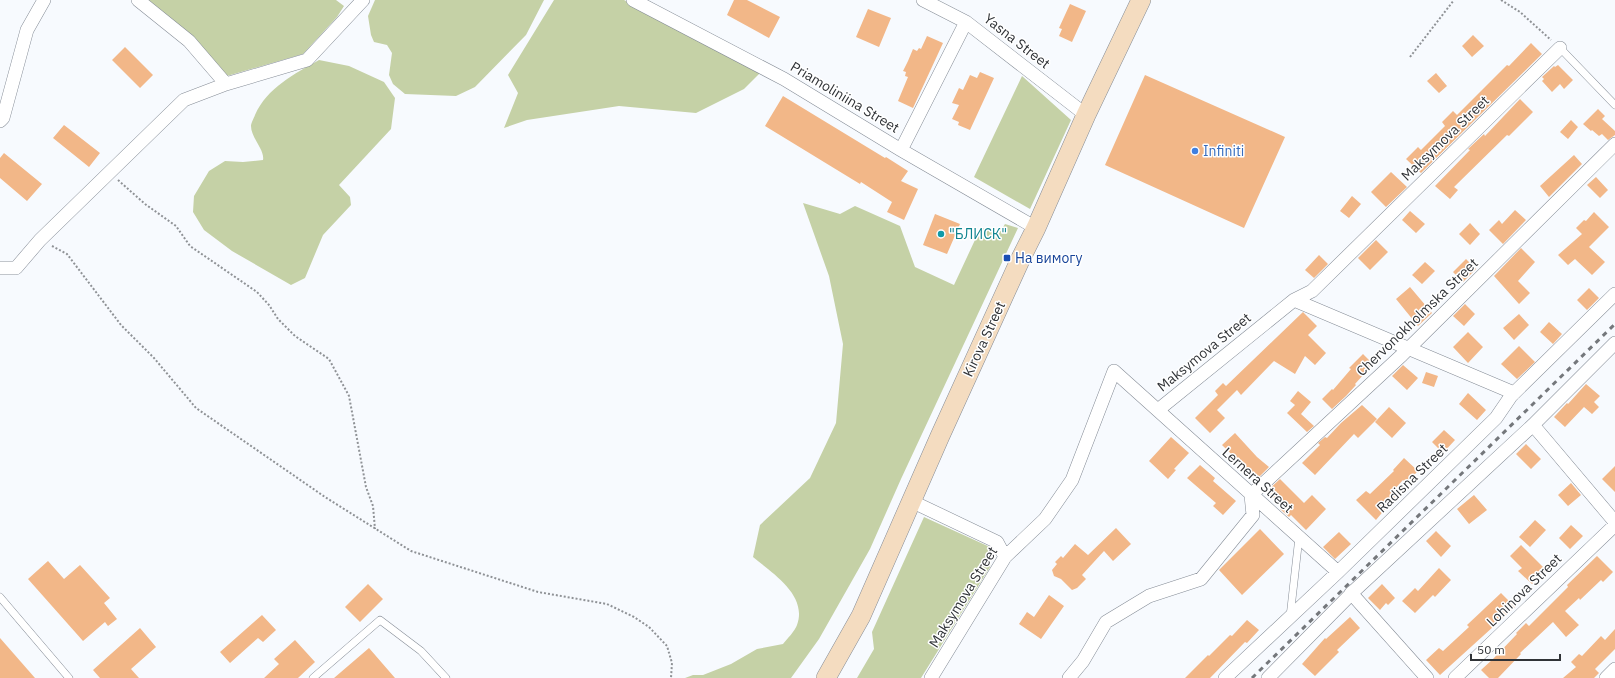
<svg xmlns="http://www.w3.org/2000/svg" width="1615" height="678" font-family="'IBM Plex Sans',sans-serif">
<rect width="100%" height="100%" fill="#f7fafe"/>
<path fill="#c5d1a6" d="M 145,0 L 336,0 L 344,6 L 337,17 L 303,54 L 227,76 L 193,36 Z
M 375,0 L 544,0 L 526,35 L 475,87 L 456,96 L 405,94 L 393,84 L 389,75 L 392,53 L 387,45 L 374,42 L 371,35 L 368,16 Z
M 554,0 L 624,0 L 761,72 L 744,89 L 696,113 L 619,106 L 527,120 L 504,128 L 518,93 L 508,75 Z
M 319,60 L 349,66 L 384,82 L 395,98 L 391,129 L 339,185 L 350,197 L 351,205 L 323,235 L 305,278 L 291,285 L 232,251 L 204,230 L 193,212 L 194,196 L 209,171 L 225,161 L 243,162 L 263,160 C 265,150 251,138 251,126 C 251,123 254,118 255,115 C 267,88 294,74 319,60 Z
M 1022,76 L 1071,120 L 1030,209 L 974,177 Z
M 803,203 L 840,214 L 855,206 L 900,226 L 915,267 L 954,285 L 981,227 L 998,235 L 1005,224 L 1018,228 L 901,479 L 870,549 L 819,639 L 791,678 L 685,678 L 693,675 L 703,675 L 731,664 L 757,649 L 783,644 C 787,639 795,631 797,625 C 808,595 772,573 753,557 L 760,525 L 810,478 L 836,423 L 843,344 L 829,276 Z
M 924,517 L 992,548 L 990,567 L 921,678 L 857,678 L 874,649 L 872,632 Z"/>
<path fill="#f2b788" d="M 734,0 L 747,0 L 780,17 L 769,38 L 727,15 Z
M 1070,4 L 1086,11 L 1072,42 L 1059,36 L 1062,29 L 1059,28 Z
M 868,9 L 891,18 L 879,47 L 856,37 Z
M 1473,35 L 1484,46 L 1472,57 L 1462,46 Z
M 927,36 L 943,43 L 913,108 L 898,101 L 908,77 L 905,76 L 906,72 L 903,71 L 908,61 L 913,49 L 917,51 L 919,48 L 921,49 Z
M 1531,43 L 1542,54 L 1421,173 L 1406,159 L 1418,147 L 1421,150 L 1445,126 L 1442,122 L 1453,111 L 1457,115 L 1507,65 L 1509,66 Z
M 125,47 L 153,75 L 140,88 L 112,60 Z
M 1558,65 L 1573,80 L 1564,89 L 1560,84 L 1552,92 L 1542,81 L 1544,79 L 1542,77 L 1554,66 L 1555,67 Z
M 980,72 L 994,78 L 970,130 L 958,125 L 959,122 L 952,119 L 959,105 L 952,103 L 959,88 L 963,90 L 970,75 L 977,78 Z
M 1436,73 L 1447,86 L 1439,93 L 1427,81 Z
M 1145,75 L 1285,137 L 1244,228 L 1105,165 Z
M 783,96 L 885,158 L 886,157 L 908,171 L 901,181 L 918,189 L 904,220 L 887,212 L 892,202 L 861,182 L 860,184 L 765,126 Z
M 1520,99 L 1533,112 L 1509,136 L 1507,135 L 1454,187 L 1458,190 L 1450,199 L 1435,186 L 1470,150 L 1468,149 L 1484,134 L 1485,136 Z
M 1598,109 L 1605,116 L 1602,119 L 1615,131 L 1615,135 L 1608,140 L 1602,134 L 1599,136 L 1592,130 L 1591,131 L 1583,124 Z
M 1571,120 L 1578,127 L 1568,139 L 1560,132 Z
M 64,125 L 100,153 L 89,167 L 53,138 Z
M 4,153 L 42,184 L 27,201 L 0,178 L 0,158 Z
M 1574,155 L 1582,164 L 1549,197 L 1540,186 Z
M 1391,172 L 1407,187 L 1386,207 L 1371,192 Z
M 1596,177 L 1608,190 L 1600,198 L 1587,185 Z
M 1352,196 L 1361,204 L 1349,218 L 1340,211 Z
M 1515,210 L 1526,220 L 1503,244 L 1489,230 L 1499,220 L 1502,224 Z
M 1410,211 L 1425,224 L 1416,233 L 1402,220 Z
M 1594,212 L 1609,227 L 1589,247 L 1605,262 L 1592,275 L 1575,259 L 1568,265 L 1558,255 L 1582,234 L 1576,228 L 1584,220 L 1586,221 Z
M 935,214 L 960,224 L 947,254 L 923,245 Z
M 1470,223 L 1480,234 L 1470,245 L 1459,234 Z
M 1376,240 L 1388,252 L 1370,270 L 1358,258 Z
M 1521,248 L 1535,262 L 1518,281 L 1530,293 L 1519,304 L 1494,276 Z
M 1319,255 L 1328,264 L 1314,278 L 1305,270 Z
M 1466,259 L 1476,269 L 1463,282 L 1453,272 Z
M 1425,262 L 1435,271 L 1422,284 L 1412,275 Z
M 1410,287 L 1432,313 L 1418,326 L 1396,299 Z
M 1589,288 L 1599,298 L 1587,310 L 1577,300 Z
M 1465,304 L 1475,314 L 1464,326 L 1453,316 Z
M 1303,312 L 1317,326 L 1308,335 L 1326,353 L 1315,365 L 1305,356 L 1295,374 L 1274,361 L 1241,395 L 1237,390 L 1217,410 L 1225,418 L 1210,433 L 1195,418 L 1218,395 L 1215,391 L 1223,383 L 1226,386 Z
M 1519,314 L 1529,325 L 1514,340 L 1503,328 Z
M 1549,322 L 1562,334 L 1553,344 L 1540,332 Z
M 1468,332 L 1483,347 L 1468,363 L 1453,347 Z
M 1519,346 L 1535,362 L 1517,379 L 1501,364 Z
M 1363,354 L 1373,364 L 1355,384 L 1356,385 L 1346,396 L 1332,409 L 1322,399 L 1332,389 L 1333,390 L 1351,369 L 1349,368 Z
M 1403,365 L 1418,378 L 1407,390 L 1392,376 Z
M 1426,372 L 1438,376 L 1434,387 L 1422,383 Z
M 1586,384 L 1600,396 L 1594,402 L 1599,407 L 1592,414 L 1584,407 L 1565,427 L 1554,417 L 1567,403 L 1568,404 Z
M 1298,391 L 1311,402 L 1301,414 L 1314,426 L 1307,432 L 1287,413 L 1295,405 L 1290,401 Z
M 1468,393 L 1486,410 L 1477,420 L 1459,404 Z
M 1362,405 L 1377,419 L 1358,438 L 1354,434 L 1315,475 L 1302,463 L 1320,445 L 1318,443 L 1325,437 L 1327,438 L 1341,423 Z
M 1389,407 L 1406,423 L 1392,438 L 1375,422 Z
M 1444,430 L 1455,440 L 1443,453 L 1432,442 Z
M 1235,433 L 1257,457 L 1269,467 L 1257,479 L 1222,445 Z
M 1171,437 L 1189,453 L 1174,469 L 1176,470 L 1168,479 L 1149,461 Z
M 1526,444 L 1541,459 L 1531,469 L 1516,454 Z
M 1404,458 L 1418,471 L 1406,483 L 1403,480 L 1391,493 L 1395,497 L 1376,520 L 1356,500 L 1366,491 L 1370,494 L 1394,471 L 1393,470 Z
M 1200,465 L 1215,478 L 1213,481 L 1236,501 L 1223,515 L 1213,506 L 1216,503 L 1187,478 Z
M 1615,466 L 1615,492 L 1602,479 Z
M 1280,479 L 1304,503 L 1312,495 L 1326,509 L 1306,530 L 1291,515 L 1289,517 L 1280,509 L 1282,506 L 1270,494 L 1272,493 L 1268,490 Z
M 1571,483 L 1581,495 L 1568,506 L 1558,495 Z
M 1474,495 L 1487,510 L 1469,524 L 1457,509 Z
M 1535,520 L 1546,530 L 1530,547 L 1519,537 Z
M 1571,525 L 1583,536 L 1570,549 L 1559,538 Z
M 1116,528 L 1131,544 L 1113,561 L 1104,551 L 1082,575 L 1086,579 L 1077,588 L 1072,590 L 1061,579 L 1054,576 L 1052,570 L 1057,564 L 1055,562 L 1061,556 L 1063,558 L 1075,544 L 1088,555 Z
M 1260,529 L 1284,554 L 1242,595 L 1219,570 Z
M 1436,531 L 1451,546 L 1441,557 L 1426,541 Z
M 1339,532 L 1351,544 L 1335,559 L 1323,547 Z
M 1521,545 L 1546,570 L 1532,584 L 1518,571 L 1522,568 L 1510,556 Z
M 1597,556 L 1613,572 L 1603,582 L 1601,580 L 1580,600 L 1579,598 L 1565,611 L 1579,625 L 1566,637 L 1553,622 L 1520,653 L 1521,654 L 1498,678 L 1489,678 L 1481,670 L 1493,659 L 1517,634 L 1516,633 L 1526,623 L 1529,626 L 1568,587 L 1567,585 Z
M 48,561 L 64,579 L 80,565 L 110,598 L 104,603 L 117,619 L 108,626 L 105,622 L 83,641 L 28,579 Z
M 1439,568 L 1451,580 L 1435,597 L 1433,595 L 1415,613 L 1402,601 L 1415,588 L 1418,591 Z
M 368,584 L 383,599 L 360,622 L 345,607 Z
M 1382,584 L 1395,598 L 1388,605 L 1386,603 L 1380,610 L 1368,598 Z
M 1501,593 L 1515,607 L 1440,675 L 1426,660 L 1439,648 L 1443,651 L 1469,627 L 1467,625 Z
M 1049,595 L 1064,606 L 1041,639 L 1019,624 L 1027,612 L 1034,617 Z
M 262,615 L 276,630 L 263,642 L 258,638 L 230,663 L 220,652 Z
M 1350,617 L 1360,628 L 1337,650 L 1339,652 L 1315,676 L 1302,664 L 1325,638 L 1326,639 Z
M 1247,620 L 1259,630 L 1247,643 L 1245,642 L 1210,678 L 1185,678 L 1208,655 L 1209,656 L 1230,635 L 1232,636 Z
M 140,628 L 156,647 L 131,669 L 139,678 L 100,678 L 93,670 Z
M 1615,629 L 1615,649 L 1595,669 L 1599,673 L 1594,678 L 1563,678 L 1576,667 L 1571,662 L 1579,654 L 1582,656 L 1601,636 L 1605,640 Z
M 0,638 L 35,678 L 0,678 Z
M 295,640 L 315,662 L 298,678 L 264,678 L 279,664 L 274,659 Z
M 369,648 L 395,678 L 334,678 Z"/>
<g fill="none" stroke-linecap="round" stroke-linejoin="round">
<defs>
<path id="service" d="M 1560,48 L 1615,105
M 0,597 L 69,678
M 1290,617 L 1299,537
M 313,678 L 380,620 L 421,651 L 446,678"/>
<path id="minor" d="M 138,0 L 189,41 L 226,84
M 633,0 L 784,79 L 901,150 L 1036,228
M 923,0 L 966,22 L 1086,115
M 0,121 L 3,118 L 27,30 L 44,0
M 901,150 L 966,22
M 0,268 L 16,268 L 40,240 L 184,100 L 226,84 L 307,60 L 363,0
M 1294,300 L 1514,393
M 1158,410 L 1294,300 L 1312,291 L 1560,48
M 1533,425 L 1615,522
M 911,501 L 997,542 L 1005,557
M 1356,589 L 1351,593 L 1427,678
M 931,678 L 1005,557 L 1045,519 L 1072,480 L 1114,371 L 1338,572
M 1069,678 L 1083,661 L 1106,622 L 1149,596 L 1201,579 L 1253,515 L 1251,495 L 1402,355 L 1615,144
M 1225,678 L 1338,572 L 1496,418 L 1511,396 L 1615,294
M 1268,678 L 1356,589 L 1533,425 L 1615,343
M 1455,678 L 1615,525
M 1606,678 L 1615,669"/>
<path id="secondary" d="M 826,678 L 861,616 L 940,436 L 1021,258 L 1036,228 L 1086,115 L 1141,0"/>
</defs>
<use href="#service" stroke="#858c96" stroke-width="8"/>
<use href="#minor" stroke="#858c96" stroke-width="14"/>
<use href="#secondary" stroke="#858c96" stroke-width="20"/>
<path stroke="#8f9296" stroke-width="2" stroke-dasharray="2 2" stroke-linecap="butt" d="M 1501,0 L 1520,12 L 1551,40
M 1410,57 L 1454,0
M 118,180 L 145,204 L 176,226 L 190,246 L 257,292 L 269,305 L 278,319 L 295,336 L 329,359 L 349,396 L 366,487 L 373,506 L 375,529
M 52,246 L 67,254 L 121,325 L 154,358 L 196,408 L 325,497 L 411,551 L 538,592 L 607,604 L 634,617 L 649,627 L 667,646 L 672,663 L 671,678"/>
<use href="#service" stroke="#fff" stroke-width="7"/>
<use href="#minor" stroke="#fff" stroke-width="13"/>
<use href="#secondary" stroke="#f4dcc0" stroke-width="19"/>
<path stroke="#74777b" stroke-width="3" stroke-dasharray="5 5" stroke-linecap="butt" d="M 1252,678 L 1615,324"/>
</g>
<circle fill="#3f7fe0" stroke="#fff" stroke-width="1.5" cx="1195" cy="151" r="4"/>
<circle fill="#0f9aa8" stroke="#fff" stroke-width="1.5" cx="941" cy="234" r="4"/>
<rect fill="#1a4fb4" stroke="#fff" stroke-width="1.5" x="1003" y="254" width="8" height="8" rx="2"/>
<g text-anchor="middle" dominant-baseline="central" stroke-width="3" stroke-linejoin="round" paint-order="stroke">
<g font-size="14" fill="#303337" stroke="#fff">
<text transform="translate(1017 41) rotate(38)">Yasna Street</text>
<text transform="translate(845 97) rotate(31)">Priamoliniina Street</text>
<text transform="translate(1445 138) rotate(-44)">Maksymova Street</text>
<text transform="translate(1417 317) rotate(-44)">Chervonokholmska Street</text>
<text transform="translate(984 339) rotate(-65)">Kirova Street</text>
<text transform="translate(1204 352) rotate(-39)">Maksymova Street</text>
<text transform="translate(1412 478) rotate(-44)">Radisna Street</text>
<text transform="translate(1258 480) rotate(42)">Lernera Street</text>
<text transform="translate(1524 590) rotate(-44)">Lohinova Street</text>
<text transform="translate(963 597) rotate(-58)">Maksymova Street</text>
</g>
<g font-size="14" fill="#366cbe" stroke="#fff" text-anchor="start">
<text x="1203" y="151">Infiniti</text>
</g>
<g font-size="14" fill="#0d838f" stroke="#fff" text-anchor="start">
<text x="949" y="234">"БЛИСК"</text>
</g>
<g font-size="14" fill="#164399" stroke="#fff" text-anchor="start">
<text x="1015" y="258">На вимогу</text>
</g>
</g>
<path d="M1471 654v6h89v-6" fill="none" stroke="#303337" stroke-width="2"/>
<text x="1477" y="654" font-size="12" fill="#303337" stroke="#ffffff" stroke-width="3" paint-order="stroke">50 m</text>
</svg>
